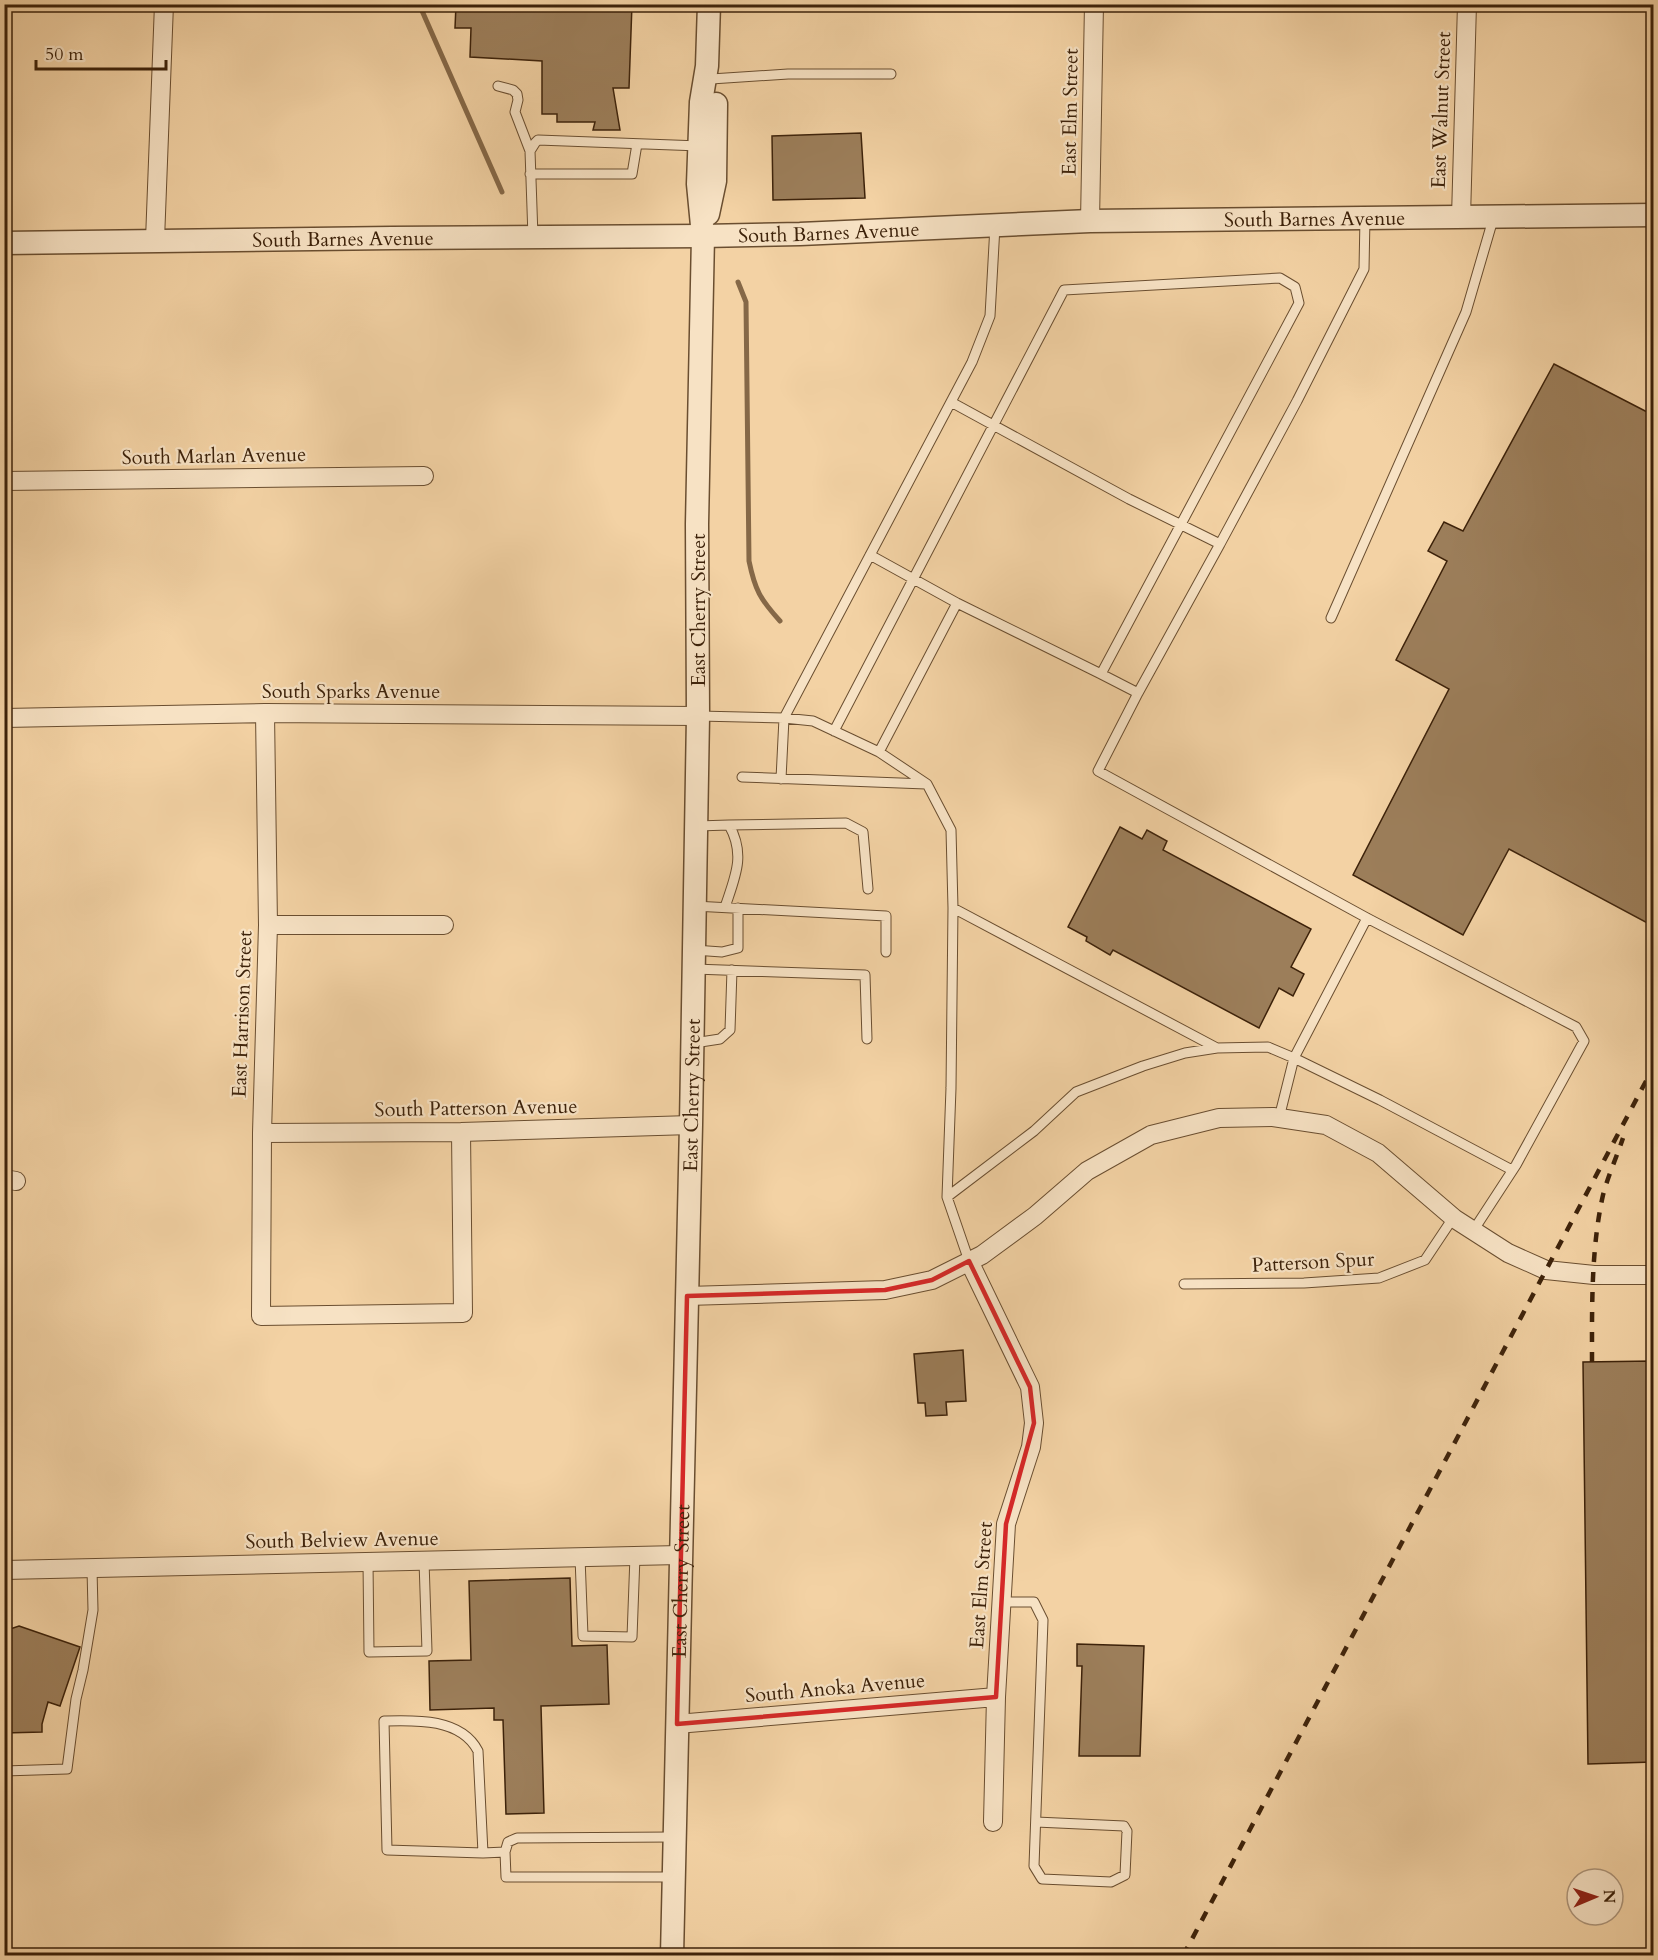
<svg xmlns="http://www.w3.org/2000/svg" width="1658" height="1960" font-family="Cardo,serif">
<rect width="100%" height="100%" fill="#f3d2a4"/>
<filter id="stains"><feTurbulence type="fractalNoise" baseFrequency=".00333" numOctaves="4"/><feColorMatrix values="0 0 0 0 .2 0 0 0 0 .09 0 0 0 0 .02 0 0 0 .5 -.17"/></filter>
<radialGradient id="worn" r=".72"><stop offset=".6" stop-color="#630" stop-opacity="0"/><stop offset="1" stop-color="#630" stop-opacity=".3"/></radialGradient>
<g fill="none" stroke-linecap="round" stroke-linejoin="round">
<path stroke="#856847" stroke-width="5" d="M 419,4 L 502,192
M 738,282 L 746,302 L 749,561 C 755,590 760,599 780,621"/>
</g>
<path fill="#9c7e5a" stroke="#3d220a" stroke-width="1.5" d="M 549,4 L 632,4 L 629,88 L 613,88 L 620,130 L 593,130 L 595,122 L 557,122 L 557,114 L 542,114 L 542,61 L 470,57 L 471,28 L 455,28 L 456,5 L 549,8 Z
M 861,133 L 865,198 L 773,200 L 772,136 Z
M 1554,364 L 1653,415 L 1653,926 L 1509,849 L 1463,935 L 1353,875 L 1449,689 L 1396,660 L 1447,561 L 1428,551 L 1444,522 L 1463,531 Z
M 1120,827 L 1142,839 L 1147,830 L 1167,841 L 1163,850 L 1311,929 L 1291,967 L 1304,974 L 1293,996 L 1279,988 L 1259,1028 L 1113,950 L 1110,955 L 1086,941 L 1087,937 L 1068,927 Z
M 963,1350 L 966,1401 L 946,1402 L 947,1415 L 926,1416 L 925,1403 L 918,1403 L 914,1354 Z
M 1653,1361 L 1653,1762 L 1588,1764 L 1583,1362 Z
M 570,1578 L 572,1646 L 607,1645 L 609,1704 L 541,1706 L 544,1813 L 506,1814 L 503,1720 L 494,1720 L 494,1708 L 430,1710 L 429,1661 L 471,1660 L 469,1581 Z
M 19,1626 L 80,1647 L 60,1706 L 48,1702 L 42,1724 L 42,1732 L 4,1733 L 4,1631 Z
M 1077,1644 L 1144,1646 L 1140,1756 L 1079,1756 L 1082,1666 L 1077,1666 Z"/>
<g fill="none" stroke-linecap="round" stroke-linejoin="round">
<defs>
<path id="service" d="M 711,79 L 788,74 L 891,74
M 498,86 L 513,90 L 517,94 L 518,100 L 515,112 L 530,151
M 530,174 L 632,174 L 637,144
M 533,237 L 530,151 L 535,143 L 538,140 L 700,146
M 951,402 L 1129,499 L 1220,544 L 1297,401 L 1364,269 L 1365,218
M 1220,544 L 1138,693 L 1098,771 L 1367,918 L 1576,1027 L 1584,1041 L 1516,1165 L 1473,1231
M 870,555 L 957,603 L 1101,674
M 1331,618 L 1466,312 L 1494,216
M 698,716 L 784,718 L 813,721 L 879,752 L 927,784 L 951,830 L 953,908 L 951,1088 L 947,1197 L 969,1261
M 834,731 L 1064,290 L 1280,278 L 1295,287 L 1299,303 L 1101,674 L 1138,693
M 879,752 L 957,603
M 742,777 L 926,784
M 781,779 L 784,718 L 972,362 L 990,316 L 995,226
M 729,825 L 846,823 L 863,832 L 868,889
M 697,826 L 729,825 C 746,855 735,877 725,907
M 694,906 L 886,916 L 886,952
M 953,908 L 1217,1048
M 694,950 L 722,952 L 738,948 L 738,908
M 694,969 L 865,975 L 867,1039
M 694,1043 L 720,1039 L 730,1030 L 732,970
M 1279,1118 L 1294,1058 L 1380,1100 L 1512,1170
M 947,1197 L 1034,1131 L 1076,1092 L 1143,1066 L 1185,1053 L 1217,1048 L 1268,1047 L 1294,1058 L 1367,918
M 1184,1284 L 1304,1283 L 1379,1278 L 1425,1260 L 1453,1218
M 580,1557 L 583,1636 L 632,1637 L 635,1556
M 368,1562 L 369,1652 L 427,1651 L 424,1561
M 1001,1602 L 1034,1602 L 1043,1620 L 1034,1866 L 1042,1879 L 1111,1882 L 1125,1875 L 1127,1831 L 1124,1826 L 1036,1822
M 4,1771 L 67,1769 L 76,1699 L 83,1670 L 93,1610 L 92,1569
M 673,1837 L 517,1838 L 508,1842 L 505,1852 L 506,1877 L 674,1877
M 483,1853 L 387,1850 L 384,1721 C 415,1720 461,1718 478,1751 L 483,1853 L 505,1852"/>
<path id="minor" d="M 1461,217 L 1467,4
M 1090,221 L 1094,4
M 155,240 L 164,4
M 4,481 L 424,476
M 265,713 L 268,925 L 262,1133 L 261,1316 L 463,1313 L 461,1132
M 4,718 L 265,713 L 698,716
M 268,925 L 444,925
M 262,1133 L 461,1132 L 691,1125
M 4,1179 L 16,1181
M 969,1261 L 1030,1387 L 1034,1423 L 1031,1447 L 1006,1524 L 996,1697 L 993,1822
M 687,1296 L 885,1290 L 932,1280 L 982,1255 L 1035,1216 L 1087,1171 L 1151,1135 L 1219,1118 L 1273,1117 L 1326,1125 L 1378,1153 L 1455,1219 L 1508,1253 L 1546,1270 L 1594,1275 L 1654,1275
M 4,1570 L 680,1555
M 677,1724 L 996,1697"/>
<g id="tertiary">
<path d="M 708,214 L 715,181 L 716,104"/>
<path id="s1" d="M 4,243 L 392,238 L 703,236 L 800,234 L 1090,221 L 1654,215"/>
<path id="s2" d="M 672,1956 L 691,1125 L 698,716 L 697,524 L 703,236 L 698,184 L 701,102 L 707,66 L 709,4"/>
</g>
</defs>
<use href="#service" stroke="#6a4e30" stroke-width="11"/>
<use href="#minor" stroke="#6a4e30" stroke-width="20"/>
<use href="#tertiary" stroke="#6a4e30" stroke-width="25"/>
<use href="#service" stroke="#f7e2c4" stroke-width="9"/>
<use href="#minor" stroke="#f7e2c4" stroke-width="18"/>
<use href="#tertiary" stroke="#f7e2c4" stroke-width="22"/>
<path stroke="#3d220a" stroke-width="4.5" stroke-dasharray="10 10" stroke-linecap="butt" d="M 1592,1362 C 1592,1306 1591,1249 1603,1195 C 1608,1176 1617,1156 1623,1138
M 1183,1956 L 1654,1066"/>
</g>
<path fill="none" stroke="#d62828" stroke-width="4.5" stroke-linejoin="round" d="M 969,1261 L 1030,1387 L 1034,1423 L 1006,1524 L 996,1697 L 677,1724 L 687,1296 L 885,1290 L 932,1280 Z"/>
<g text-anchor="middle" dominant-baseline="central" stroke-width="4.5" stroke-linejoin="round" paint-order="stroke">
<g font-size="20" fill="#3d220a" stroke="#f7e2c4">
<text transform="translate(1441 110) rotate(-88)">East Walnut Street</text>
<text transform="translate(1070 112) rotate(-89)">East Elm Street</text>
<text stroke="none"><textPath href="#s1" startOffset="1311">South Barnes Avenue</textPath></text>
<text stroke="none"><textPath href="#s1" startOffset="825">South Barnes Avenue</textPath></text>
<text stroke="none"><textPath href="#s1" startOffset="339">South Barnes Avenue</textPath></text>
<text transform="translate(214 456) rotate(-1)">South Marlan Avenue</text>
<text transform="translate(698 610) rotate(-90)">East Cherry Street</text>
<text x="351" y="691">South Sparks Avenue</text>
<text transform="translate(242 1014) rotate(-88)">East Harrison Street</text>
<text stroke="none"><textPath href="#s2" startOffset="861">East Cherry Street</textPath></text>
<text transform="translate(476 1108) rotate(-1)">South Patterson Avenue</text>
<text transform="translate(1313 1262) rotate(-3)">Patterson Spur</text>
<text transform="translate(342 1540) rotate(-1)">South Belview Avenue</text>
<text stroke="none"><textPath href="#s2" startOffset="375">East Cherry Street</textPath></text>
<text transform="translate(981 1585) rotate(-86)">East Elm Street</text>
<text transform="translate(835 1688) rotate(-5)">South Anoka Avenue</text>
</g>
</g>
<rect width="1658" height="1960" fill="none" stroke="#f3d2a4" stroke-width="24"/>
<rect x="6" y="6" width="1646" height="1948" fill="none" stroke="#3d220a" stroke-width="3"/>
<rect x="12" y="12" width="1634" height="1936" fill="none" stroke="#3d220a" stroke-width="1.5"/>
<g transform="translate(1595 1897) rotate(88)"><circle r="28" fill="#f7e2c4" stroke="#ad957a" stroke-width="1.5"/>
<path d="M0-4.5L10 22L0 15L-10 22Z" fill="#8f2418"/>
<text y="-9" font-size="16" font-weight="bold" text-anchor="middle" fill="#3d220a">N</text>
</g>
<path d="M36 60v9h130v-9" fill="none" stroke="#3d220a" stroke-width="3"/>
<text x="45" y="60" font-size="18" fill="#3d220a" stroke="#f7e2c4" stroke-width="4.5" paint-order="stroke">50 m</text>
<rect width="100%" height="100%" filter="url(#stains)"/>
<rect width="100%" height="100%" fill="url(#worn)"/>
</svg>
